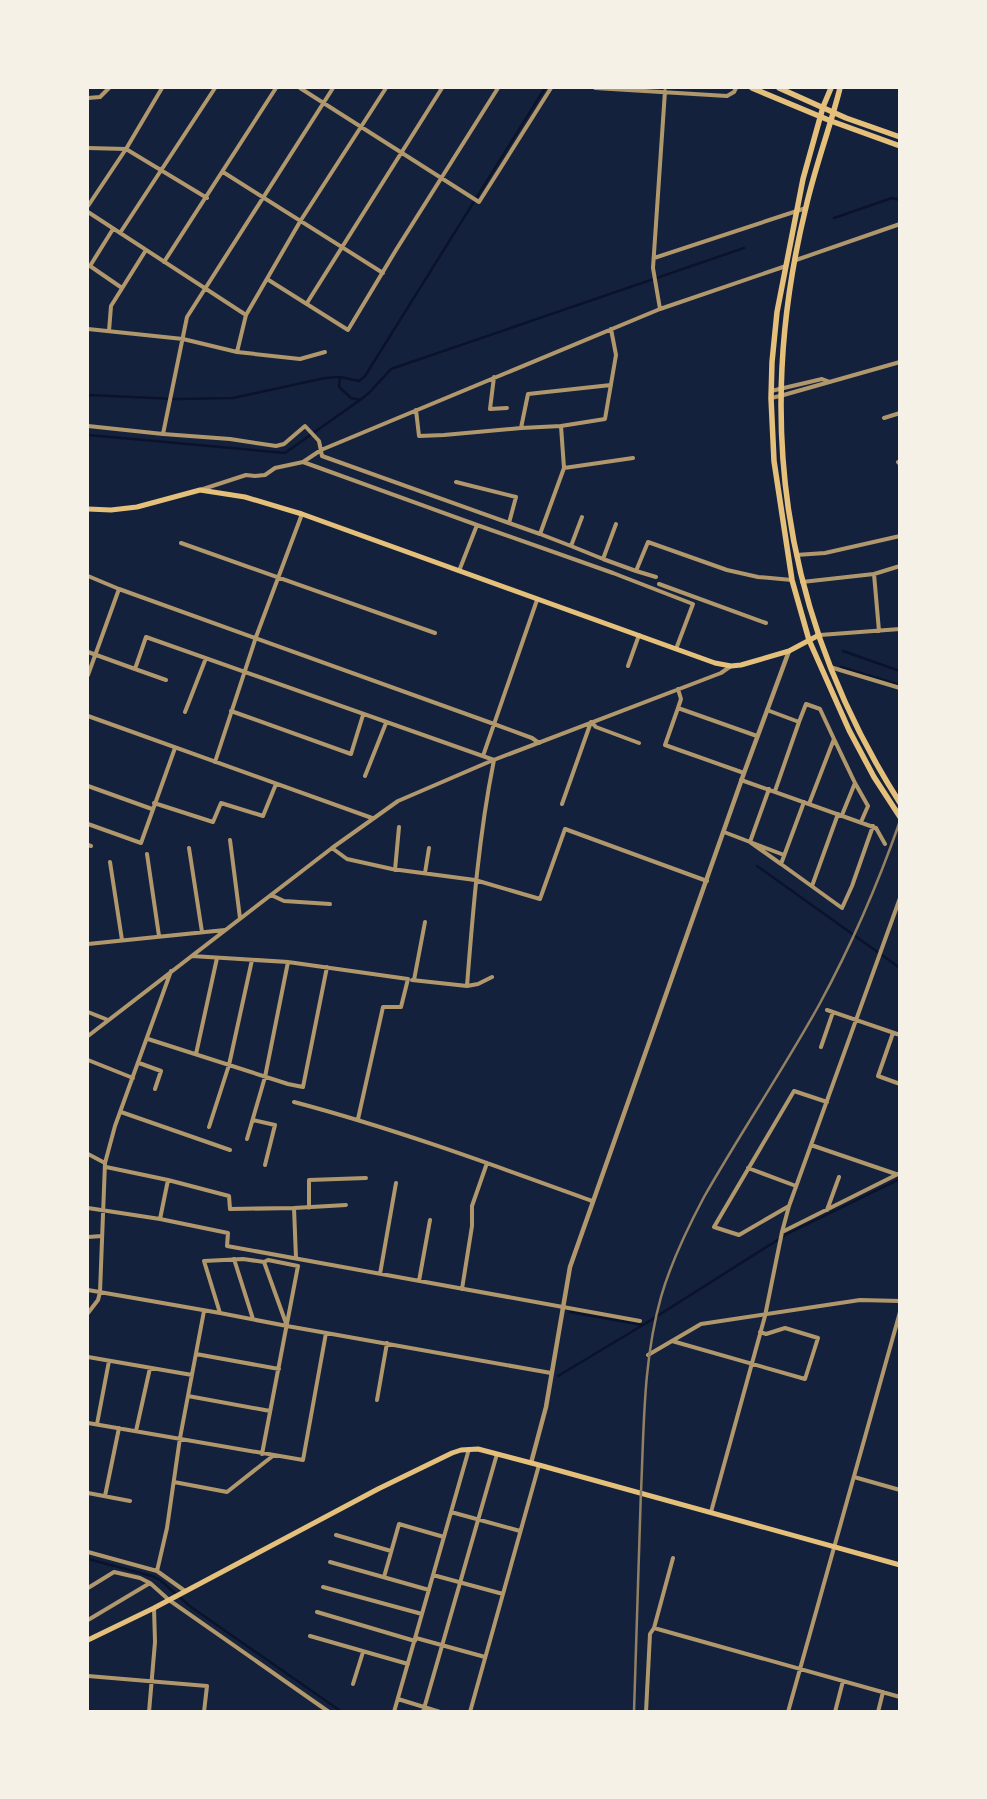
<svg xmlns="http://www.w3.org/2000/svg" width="987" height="1799" font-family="Rubik,sans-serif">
<rect width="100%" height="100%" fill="#14213d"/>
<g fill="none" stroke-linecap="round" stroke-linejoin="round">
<path stroke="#0b132b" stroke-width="2.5" d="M 834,218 L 892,198 L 900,200
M 340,377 L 339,387 L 351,398 L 360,400 L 369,393 L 391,369 L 744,248
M 88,395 L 176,399 L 233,398 L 325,378 L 340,377 L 359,381 L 365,376 L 545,88
M 88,435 L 285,453 L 360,400
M 843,651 L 900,671
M 841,667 L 900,685
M 757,866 L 900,968
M 570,1312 L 643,1325
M 558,1376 L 643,1325 L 787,1234 L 900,1179
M 88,1559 L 152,1576 L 160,1580 L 191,1607 L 342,1712"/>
<path stroke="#b1986c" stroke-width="4" d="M 300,88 L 479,202 L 551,88
M 595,88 L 727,96 L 734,92 L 736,88
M 88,98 L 100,97 L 109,88
M 88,148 L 126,149 L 207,198
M 223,172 L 383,273
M 88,206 L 126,149 L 162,88
M 88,212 L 246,315
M 113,229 L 90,266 L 122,288
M 120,233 L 215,88
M 654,258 L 806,208
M 796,260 L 900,224
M 164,262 L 276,88
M 267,279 L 348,330 L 396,250 L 498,88
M 307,303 L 442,88
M 660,309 L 653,268 L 665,91
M 88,329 L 183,339 L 237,352 L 300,359 L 325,352
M 109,331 L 111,306 L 146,250
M 237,352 L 246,315 L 301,220 L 386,88
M 494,377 L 490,409 L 507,408
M 771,391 L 822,379 L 830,382
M 771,398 L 780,396 L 900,362
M 416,410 L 419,436 L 444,435 L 521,428
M 884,418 L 900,413
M 88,426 L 163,434 L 230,439 L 276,446 L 284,444 L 305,426 L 319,441 L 322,456 L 509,523
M 561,426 L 521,428 L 528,394 L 611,385
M 163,434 L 187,317 L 333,88
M 900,461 L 898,462 L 900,464
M 303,462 L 477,525 L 459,571
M 564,468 L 561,426 L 605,419 L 616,355 L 611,329
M 456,482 L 516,497 L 509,523 L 540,534
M 200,490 L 246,475 L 255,476 L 265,475 L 275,468 L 303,462 L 321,450 L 660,309 L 786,266
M 582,517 L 571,546 L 603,559
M 616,524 L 603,559 L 636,571
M 477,525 L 613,573 L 693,604 L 676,649
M 181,543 L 435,633
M 571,546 L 540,534 L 564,468 L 633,458
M 796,555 L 825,553 L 900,536
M 88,576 L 119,589 L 494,724 L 532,738 L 539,743
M 656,577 L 636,571 L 648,542 L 727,570 L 758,577 L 792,580
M 802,582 L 874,574
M 659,584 L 766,623
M 879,631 L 874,574 L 900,566
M 820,635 L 900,629
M 88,652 L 135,669 L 146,637 L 494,760 C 479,834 473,910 467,986 L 478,984 L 492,977
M 628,666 L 639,635
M 830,667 L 900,688
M 135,669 L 166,680
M 88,675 L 119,589
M 678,689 L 681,699 L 678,708
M 767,710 L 799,722 L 775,791
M 231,711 L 351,754 L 363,715
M 185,712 L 206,658
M 88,716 L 372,818
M 799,722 L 806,704 L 820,709 L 834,739 L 809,804
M 834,739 L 855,783 L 842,815
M 483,756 L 537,600
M 215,762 L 256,637 L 302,514
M 744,773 L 665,745 L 678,708 L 757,736
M 365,776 L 386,723
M 741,780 L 876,828 L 885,844
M 855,783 L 868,806 L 861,822
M 88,786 L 152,809
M 804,802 L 781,864 L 842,908 L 852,886 L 873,826
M 154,803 L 213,822 L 221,803 L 263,816 L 276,784
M 562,804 L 591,722 L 596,727 L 639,743
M 88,824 L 141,843 L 175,748
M 724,832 L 750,842 L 769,789
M 230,840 L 240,918
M 88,845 L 91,846
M 189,848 L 202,932
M 332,848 L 347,859 L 392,869 L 475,880 L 540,899 L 565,829 L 707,881
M 147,854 L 159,936
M 110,862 L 122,940
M 781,864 L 750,842 L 784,855
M 395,870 L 399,827
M 425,873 L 429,848
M 812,886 L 838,814
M 271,895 L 284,901 L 330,904
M 88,944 L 225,930
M 192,956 L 288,962 L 408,979 L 401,1007 L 383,1007 L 358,1119
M 412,980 L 467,986
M 414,980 L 425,922
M 827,1010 L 900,1035
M 88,1012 L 108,1020
M 893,1033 L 878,1076 L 900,1084
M 88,1036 L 332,848 L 398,801 L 491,761 L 721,673 L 731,666
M 148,1039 L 288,1084 L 303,1087 L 327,967
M 821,1047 L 833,1012
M 196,1054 L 217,958
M 88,1060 L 133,1078
M 139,1063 L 161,1071 L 155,1089
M 294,1102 C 396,1129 493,1165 592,1201
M 121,1112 L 230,1150
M 253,1120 L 275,1125 L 265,1165
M 209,1127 L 229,1065 L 252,960
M 247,1139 L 265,1077 L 288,962
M 811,1145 L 896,1174
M 88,1154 L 105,1163
M 106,1167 L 168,1180 L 160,1219
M 748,1168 L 796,1186
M 168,1180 L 229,1196 L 230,1209 L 294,1208 L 296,1258
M 789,1206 L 739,1235 L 714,1227 L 794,1091 L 827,1102
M 88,1208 L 160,1219 L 228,1233 L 227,1246 L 640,1321
M 294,1208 L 346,1205
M 309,1208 L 309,1180 L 366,1178
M 827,1210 L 839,1177
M 782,1232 L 900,1173
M 88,1237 L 102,1236
M 234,1259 L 253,1319
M 264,1262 L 287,1326
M 380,1274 L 396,1183
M 419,1281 L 430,1220
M 462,1289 L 472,1226 L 472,1206 L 487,1163
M 88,1290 L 220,1313 L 287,1326 L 551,1373
M 88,1313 L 98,1300 L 100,1292 L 105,1163 L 115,1126 L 171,971
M 220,1313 L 204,1261 L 243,1259 L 264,1262 L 268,1260 L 298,1266 L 262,1454
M 672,1341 L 805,1379 L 818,1338 L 785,1328 L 766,1334 L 760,1332
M 196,1354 L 279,1369
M 648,1355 L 701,1324 L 860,1300 L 900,1301
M 88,1357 L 192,1375
M 188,1396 L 270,1411
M 377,1400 L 387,1343
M 88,1423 L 303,1460 L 326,1333
M 97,1424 L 109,1361
M 136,1431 L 150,1368
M 854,1477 L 900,1490
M 174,1482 L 227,1492 L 274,1455
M 88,1493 L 130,1501
M 105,1496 L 119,1428
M 451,1512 L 520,1531
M 711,1512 L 765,1316 L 782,1232 L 789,1206 L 900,898
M 336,1535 L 391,1551
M 88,1552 L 157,1571
M 330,1562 L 429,1590
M 433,1575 L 503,1594
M 384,1577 L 399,1524 L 444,1537
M 150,1583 L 169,1600 L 329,1712
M 323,1587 L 422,1614
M 88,1588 L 114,1572 L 140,1578 L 150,1583 L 88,1620
M 185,1591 L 157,1571 L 167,1528 L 180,1438 L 204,1311
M 317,1612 L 415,1641
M 654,1628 L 900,1697
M 310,1636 L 408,1664
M 416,1638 L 485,1657
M 88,1676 L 207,1686 L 204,1712
M 353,1684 L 363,1652
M 398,1699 L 440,1712
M 149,1712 L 155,1642 L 154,1608
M 394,1712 L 469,1449
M 423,1712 L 497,1454
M 470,1712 L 539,1465
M 646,1712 L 650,1634 L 654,1628 L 673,1558
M 788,1712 L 900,1312
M 835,1712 L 843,1681
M 878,1712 L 883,1692"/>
<path stroke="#b1986c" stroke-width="4.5" d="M 531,1463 L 546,1407 L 570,1267 L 744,773 L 789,651"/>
<path stroke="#e5c07b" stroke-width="5" d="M 88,509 L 111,510 L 137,507 L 200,490 L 245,497 L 302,514 L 715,663 L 731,666 L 741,665 L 789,651 L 819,635
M 88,1640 L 154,1608 L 378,1489 L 452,1453 L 461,1450 L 478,1449 L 539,1465 L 900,1565"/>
<path stroke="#e5c07b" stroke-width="5.5" d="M 752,88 L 831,121 L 900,146
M 779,88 L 846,118 L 900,137"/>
<path stroke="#e5c07b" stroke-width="5.5" d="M 831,88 L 823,107 L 803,179 L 777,312 L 772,362 L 771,398 L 774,461 L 792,580 L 809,640 L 849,730 L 874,777 L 900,817
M 840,88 C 830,128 815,167 806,207 C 754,419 782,618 900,803"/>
<path stroke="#918062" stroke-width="2.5" d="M 634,1712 C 636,1638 638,1565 641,1492 C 644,1427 643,1361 661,1297 C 671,1262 687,1229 704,1197 C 741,1132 783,1070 819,1005 C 851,946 878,884 900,821"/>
</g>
<rect width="987" height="1799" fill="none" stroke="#f6f1e7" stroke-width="178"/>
</svg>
